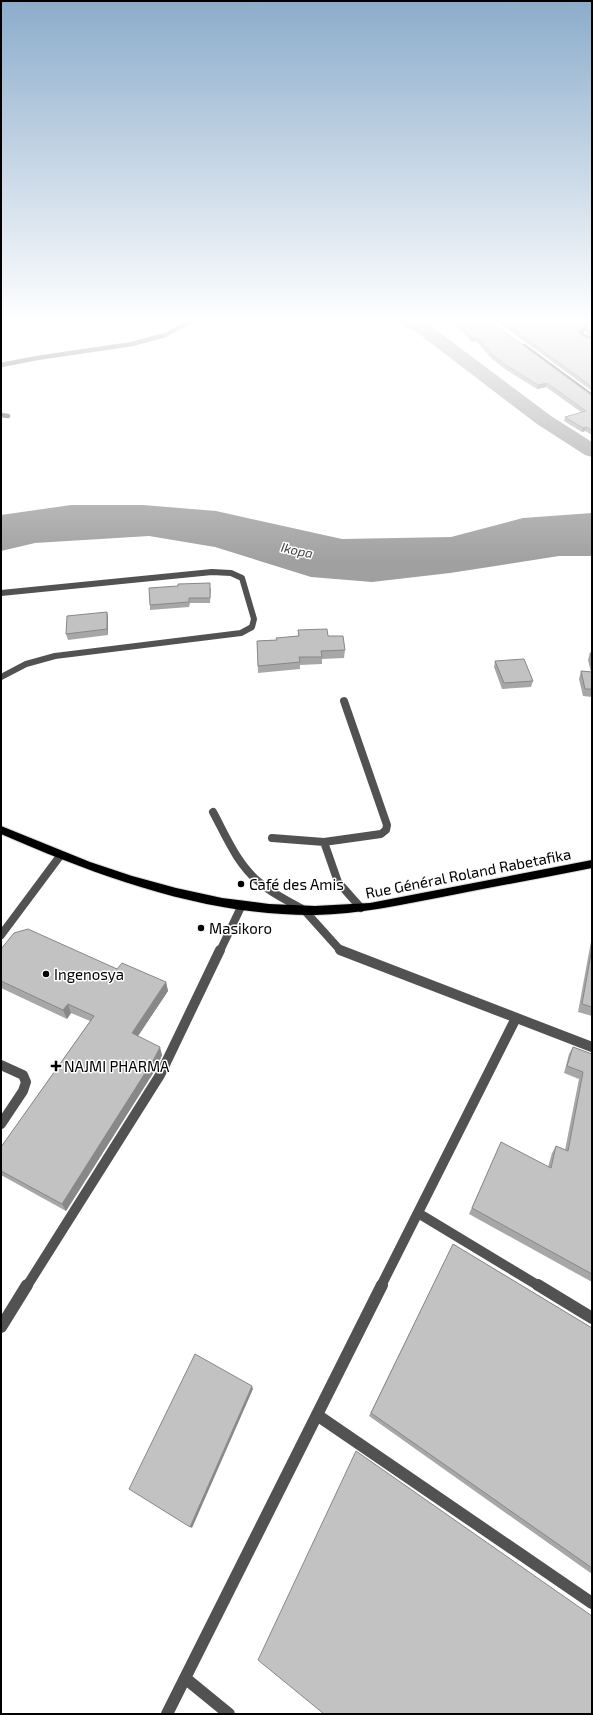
<svg xmlns="http://www.w3.org/2000/svg" width="593" height="1715" font-family="'Exo 2',sans-serif">
<rect width="100%" height="100%" fill="#fff"/>
<path fill="#a0a0a0" d="M 71,505 L 143,505 L 216,511 L 342,539 L 451,537 L 523,518 L 592,513 L 592,556 L 559,556 L 450,573 L 372,582 L 311,577 L 215,547 L 149,536 L 35,543 L 1,551 L 1,515 Z"/>
<g fill="none" stroke-linecap="round" stroke-linejoin="round">
<path fill="#a0a0a0" fill-rule="evenodd" d="M 402,322 L 427,323 L 551,416 L 592,442 L 592,457 L 585,455 L 537,424 L 415,331 L 404,326 Z"/>
<defs>
<path id="primary" d="M 1,826 L 90,862 L 132,876 L 176,888 L 222,898 L 269,904 L 315,906 L 370,903 L 592,860 L 592,868 C 542,878 492,887 442,897 C 400,905 359,914 315,915 C 206,916 100,877 1,834 Z"/>
</defs>
<use href="#primary" stroke="#dbdbdb" stroke-width="2"/>
<path stroke="#525252" stroke-width="6" d="M 1,593 L 212,572 L 231,573 L 242,578 L 254,619 L 252,627 L 241,633 L 55,656 L 26,664 L 1,677"/>
<path stroke="#525252" stroke-width="8" d="M 213,812 C 226,836 237,864 259,882 C 272,894 289,901 304,910
M 272,838 L 324,842 L 381,834 L 386,830 L 387,825 L 344,701
M 324,842 L 338,882 L 361,908
M 1,935 L 60,856
M 220,951 L 242,905"/>
<path stroke="#525252" stroke-width="10" d="M 1,1065 L 23,1075 L 26,1082 L 23,1091 L 1,1124
M 418,1213 L 539,1286
M 27,1286 L 160,1075 L 220,950
M 381,1286 L 516,1018"/>
<path stroke="#525252" stroke-width="12" d="M 538,1285 L 592,1318
M 1,1327 L 27,1285
M 317,1415 L 592,1603
M 185,1678 L 229,1714
M 167,1714 L 382,1285"/>
<path stroke="#525252" stroke-width="4.5" d="M 585,322 L 585,327 L 581,332 L 583,336 L 592,339
M 524,346 L 592,396
M 1,365 L 37,358 L 132,344 L 165,335 L 190,322
M 1,415 L 8,416"/>
<path stroke="#525252" stroke-width="8" d="M 305,911 L 341,951"/>
<path stroke="#525252" stroke-width="10" d="M 340,950 L 592,1047"/>
<use href="#primary" fill="#000" fill-rule="evenodd"/>
</g>
<path fill="#a7a7a7" d="M 452,322 L 491,322 L 591,395 L 592,395 L 592,435 L 585,431 L 582,432 L 564,421 L 565,417 L 581,412 L 546,387 L 537,389 L 505,369 L 491,358 L 477,342 L 472,342 Z
M 498,322 L 582,322 L 579,331 L 582,336 L 592,339 L 592,391 Z
M 589,322 L 592,322 L 592,336 L 586,333 L 587,329 L 589,325 Z
M 211,588 L 210,603 L 190,603 L 189,607 L 150,610 L 150,605 Z
M 107,612 L 108,618 L 108,635 L 68,640 L 66,634 Z
M 298,630 L 328,636 L 345,650 L 344,658 L 322,659 L 322,664 L 300,665 L 300,669 L 258,673 L 257,641 L 276,640 L 298,636 Z
M 590,653 L 592,659 L 592,697 L 583,696 L 579,679 L 581,671 L 591,672 L 588,660 Z
M 495,661 L 533,681 L 531,687 L 502,689 L 494,667 Z
M 592,936 L 592,1016 L 578,1012 Z
M 1,949 L 117,969 L 166,982 L 168,991 L 138,1036 L 162,1055 L 157,1067 L 66,1211 L 1,1175 L 1,1147 L 90,1021 L 71,1013 L 67,1019 L 1,988 Z
M 573,1047 L 592,1054 L 592,1282 L 469,1214 L 501,1142 L 548,1167 L 552,1153 L 556,1146 L 565,1150 L 579,1079 L 564,1073 L 569,1054 Z
M 453,1244 L 592,1328 L 592,1574 L 369,1416 Z"/>
<path fill="#888" d="M 547,383 L 546,387 L 537,389 L 538,385 Z
M 586,427 L 585,431 L 582,432 L 583,428 Z
M 107,612 L 108,618 L 108,635 L 107,629 Z
M 166,982 L 168,991 L 134,1042 L 132,1033 Z
M 68,1004 L 71,1013 L 67,1019 L 63,1010 Z
M 160,1047 L 162,1055 L 157,1067 L 66,1211 L 62,1204 Z
M 252,1386 L 253,1389 L 192,1528 L 190,1527 Z"/>
<path fill="#c2c2c2" stroke="#888" d="M 456,322 L 491,322 L 591,395 L 592,395 L 592,430 L 586,427 L 583,428 L 565,417 L 586,411 L 547,383 L 538,385 L 506,365 L 492,354 L 477,338 L 472,338 Z
M 504,322 L 581,322 L 578,330 L 582,336 L 592,339 L 592,387 Z
M 590,322 L 592,322 L 592,332 L 587,329 L 590,324 Z
M 210,583 L 210,598 L 189,598 L 189,602 L 150,605 L 149,588 L 178,586 L 178,584 Z
M 107,612 L 107,629 L 66,634 L 67,616 Z
M 327,629 L 328,636 L 343,636 L 345,650 L 321,651 L 322,657 L 299,657 L 300,662 L 258,666 L 257,641 L 277,640 L 276,638 L 299,636 L 298,630 Z
M 590,653 L 592,653 L 592,659 Z
M 524,659 L 533,681 L 504,683 L 495,661 Z
M 581,671 L 592,672 L 592,689 L 585,689 Z
M 28,929 L 117,969 L 122,963 L 166,982 L 132,1033 L 160,1047 L 154,1059 L 62,1204 L 1,1171 L 1,1147 L 94,1016 L 68,1004 L 63,1010 L 1,981 L 1,949 L 14,933 Z
M 592,948 L 592,1007 L 582,1004 Z
M 573,1047 L 592,1054 L 592,1274 L 472,1208 L 501,1142 L 551,1168 L 556,1146 L 568,1151 L 583,1072 L 567,1066 Z
M 453,1244 L 592,1328 L 592,1568 L 371,1413 Z
M 195,1354 L 252,1386 L 190,1527 L 129,1489 Z
M 356,1451 L 592,1616 L 592,1714 L 324,1714 L 258,1660 Z"/>
<linearGradient id="sky" x2="0" y2="1"><stop stop-color="#8baccb"/><stop offset="0.57" stop-color="#fff"/><stop offset="1" stop-color="#fff" stop-opacity="0"/></linearGradient>
<rect width="593" height="563" fill="url(#sky)"/>
<g fill="#000" stroke="#fff" stroke-width="1.5">
<circle cx="241" cy="884" r="4"/>
<circle cx="201" cy="928" r="4"/>
<circle cx="46" cy="974" r="4"/>
<path d="M54 1060h4v4h4v4h-4v4h-4v-4h-4v-4h4z"/>
</g>
<g text-anchor="middle" dominant-baseline="central" stroke-width="3" stroke-linejoin="round" paint-order="stroke">
<g font-size="13" font-style="italic" fill="#414141" stroke="#fff">
<text transform="translate(297 550) rotate(12)">Ikopa</text>
</g>
<g font-size="15" fill="#000" stroke="#fff">
<text transform="translate(468 873) rotate(-11)">Rue Général Roland Rabetafika</text>
</g>
<g font-size="15" fill="#000" stroke="#fff" text-anchor="start">
<text x="249" y="884">Café des Amis</text>
<text x="209" y="928">Masikoro</text>
<text x="54" y="974">Ingenosya</text>
<text x="64" y="1066">NAJMI PHARMA</text>
</g>
</g>
<rect width="593" height="1715" fill="none" stroke="#000000" stroke-width="4"/>
</svg>
